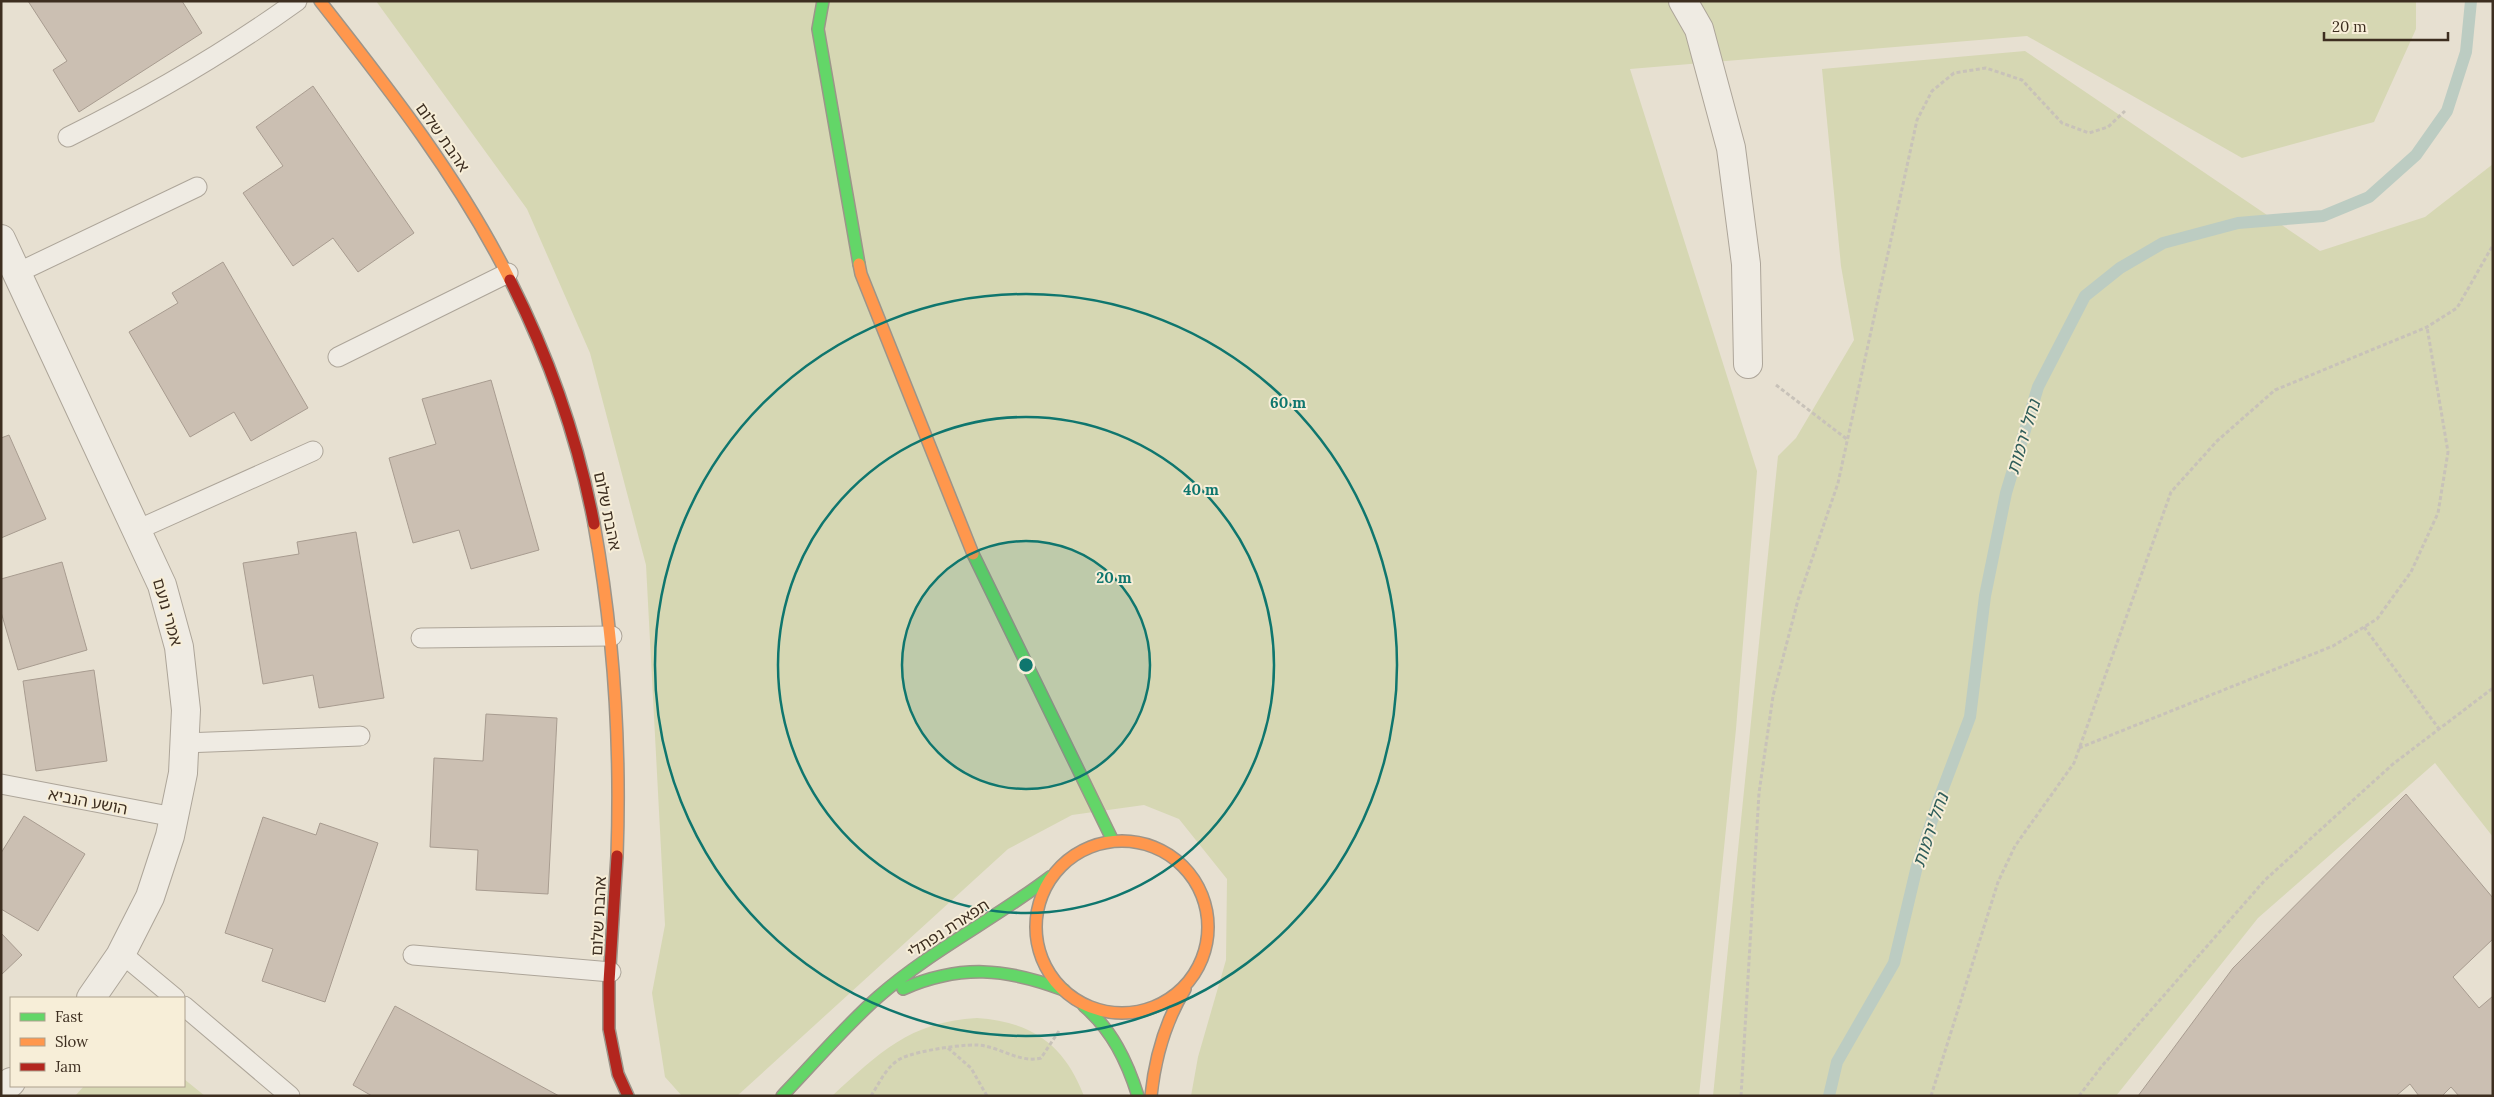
<svg xmlns="http://www.w3.org/2000/svg" width="2494" height="1097" font-family="Lora,'Noto Sans Hebrew',serif">
<rect width="100%" height="100%" fill="#e7e0d1"/>
<path fill="#d6d7b3" d="M 376,1 L 2416,1 L 2416,29 L 2374,122 L 2242,158 L 2027,36 L 1630,69 L 1757,471 L 1736,729 L 1699,1096 L 1191,1096 L 1198,1057 L 1226,960 L 1227,879 L 1179,819 L 1144,805 L 1072,815 L 1008,849 L 737,1096 L 682,1096 L 665,1077 L 652,993 L 665,925 L 646,565 L 590,353 L 527,209 Z
M 2025,51 L 2320,251 L 2425,217 L 2493,164 L 2493,837 L 2435,763 L 2258,918 L 2116,1096 L 1713,1096 L 1778,456 L 1796,438 L 1854,340 L 1841,266 L 1822,69 Z
M 977,1018 C 1032,1022 1064,1044 1084,1096 L 832,1096 C 879,1053 909,1022 977,1018 Z
M 184,1079 L 205,1096 L 75,1096 L 84,1086 L 184,1086 Z"/>
<g fill="none" stroke-linecap="round" stroke-linejoin="round">
<path stroke="#bcccc2" stroke-width="12" d="M 1829,1096 L 1837,1062 L 1894,963 L 1917,866 L 1939,799 L 1970,717 L 1985,596 L 2006,493 L 2038,387 L 2085,296 L 2120,268 L 2163,243 L 2238,223 L 2323,216 L 2369,197 L 2416,155 L 2447,111 L 2466,52 L 2471,1"/>
</g>
<path fill="#cbbfb2" stroke="#a89c90" d="M 28,1 L 182,1 L 202,33 L 79,112 L 53,70 L 67,61 Z
M 313,86 L 414,233 L 358,272 L 333,238 L 293,266 L 243,193 L 283,166 L 256,127 Z
M 223,262 L 308,408 L 251,441 L 234,412 L 190,437 L 129,332 L 178,303 L 172,293 Z
M 491,380 L 539,550 L 471,569 L 459,530 L 413,543 L 389,458 L 436,444 L 422,399 Z
M 9,435 L 46,519 L 1,538 L 1,438 Z
M 356,532 L 384,698 L 319,708 L 313,675 L 263,684 L 243,563 L 299,554 L 297,542 Z
M 62,562 L 87,650 L 18,670 L 1,612 L 1,579 Z
M 94,670 L 107,761 L 36,771 L 23,681 Z
M 486,714 L 557,718 L 548,894 L 476,890 L 478,850 L 430,847 L 434,758 L 483,761 Z
M 2406,794 L 2493,898 L 2493,939 L 2453,977 L 2479,1008 L 2493,996 L 2493,1096 L 2459,1096 L 2451,1087 L 2442,1096 L 2419,1096 L 2410,1084 L 2396,1096 L 2138,1096 L 2233,968 Z
M 24,816 L 85,854 L 38,931 L 1,909 L 1,853 Z
M 263,817 L 316,835 L 320,823 L 378,843 L 325,1002 L 262,981 L 273,949 L 225,933 Z
M 1,933 L 22,955 L 1,975 Z
M 395,1006 L 559,1096 L 372,1096 L 353,1085 Z"/>
<g fill="none" stroke-linecap="round" stroke-linejoin="round">
<defs>
<path id="lane" d="M 68,137 C 147,98 225,53 297,1
M 17,273 L 197,187
M 338,357 L 508,273
M 137,530 L 313,451
M 421,638 L 612,636
M 184,743 L 360,736
M 1,784 L 174,817
M 121,953 L 175,998
M 413,955 L 611,972
M 184,1006 L 290,1096"/>
<path id="street" d="M 1683,1 L 1699,29 L 1731,148 L 1746,264 L 1748,364
M 1,239 L 162,585 L 179,647 L 186,710 L 183,773 L 170,836 L 150,897 L 120,956 L 91,998
M 1,1091 L 11,1082"/>
<path id="fast" d="M 823,1 L 818,29 L 859,264
M 973,554 L 1113,841
M 903,989 C 960,964 1006,968 1064,990
M 1084,1006 C 1112,1030 1127,1061 1138,1096
M 782,1096 C 814,1063 844,1027 878,997 C 930,951 995,919 1050,877"/>
<path id="slow" d="M 320,1 C 390,90 459,178 510,280
M 859,264 L 861,274 L 973,554
M 594,524 C 614,634 621,744 617,856
M1036 927a86 86 0 1 1 172 0a86 86 0 1 1-172 0Z
M 1151,1096 C 1155,1057 1165,1022 1185,989"/>
<path id="jam" d="M 510,280 C 549,357 578,440 594,524
M 617,856 L 609,982 L 609,1029 L 618,1074 L 628,1096"/>
</defs>
<use href="#lane" stroke="#ada599" stroke-width="21"/>
<use href="#street" stroke="#ada599" stroke-width="30"/>
<use href="#fast" stroke="#9c958a" stroke-width="14"/>
<use href="#slow" stroke="#9c958a" stroke-width="14"/>
<use href="#jam" stroke="#9c958a" stroke-width="14"/>
<path stroke="#c8c2b9" stroke-width="3" stroke-dasharray="4 2.5" stroke-linecap="butt" d="M 1776,385 L 1848,440
M 2364,627 L 2439,729
M 2079,748 L 2333,646 L 2377,619 L 2411,572 L 2438,513 L 2448,452 L 2427,327
M 948,1048 L 971,1068 L 987,1096
M 871,1096 C 880,1082 887,1065 902,1058 C 916,1051 971,1042 985,1046 C 1004,1050 1022,1063 1041,1058 L 1059,1031
M 1741,1096 L 1759,793 L 1773,696 L 1798,600 L 1838,483 L 1917,120 L 1932,91 L 1954,73 L 1986,68 L 2022,80 L 2062,123 L 2089,133 L 2108,127 L 2125,111
M 1931,1096 L 1998,882 L 2015,846 L 2074,763 L 2171,492 L 2217,441 L 2275,390 L 2427,327 L 2457,308 L 2493,245
M 2079,1096 L 2102,1066 L 2265,880 L 2393,764 L 2493,688"/>
<use href="#lane" stroke="#efebe3" stroke-width="19"/>
<use href="#street" stroke="#efebe3" stroke-width="28"/>
<use href="#fast" stroke="#63d668" stroke-width="11"/>
<use href="#slow" stroke="#ff974d" stroke-width="11"/>
<use href="#jam" stroke="#b3261e" stroke-width="11"/>
</g>
<circle cx="1026" cy="665" r="124" fill="#0f766e" fill-opacity=".12"/>
<g fill="none" stroke="#0f766e" stroke-width="2.5">
<circle cx="1026" cy="665" r="124"/>
<circle cx="1026" cy="665" r="248"/>
<circle cx="1026" cy="665" r="371"/>
</g>
<g text-anchor="middle" dominant-baseline="central" stroke-width="4" stroke-linejoin="round" paint-order="stroke">
<g font-size="16" fill="#3d2e20" stroke="#f7eed8">
<text transform="translate(443 137) rotate(55)">אהבת שלום</text>
<text transform="translate(608 511) rotate(78)">אהבת שלום</text>
<text transform="translate(168 612) rotate(74)">אמרי נועם</text>
<text transform="translate(88 801) rotate(11)">הושע הנביא</text>
<text transform="translate(598 916) rotate(-87)">אהבת שלום</text>
<text transform="translate(948 928) rotate(-33)">תפארת נפתלי</text>
</g>
<g font-size="18" font-style="italic" fill="#2f5d5a" stroke="#f7eed8">
<text transform="translate(2023 437) rotate(-73)">נחל ירמות</text>
<text transform="translate(1930 830) rotate(-71)">נחל ירמות</text>
</g>
</g>
<circle cx="1026" cy="665" r="8" fill="#0f766e" stroke="#f7eed8" stroke-width="2.5"/>
<g font-size="15" text-anchor="middle" font-weight="bold" fill="#0f766e" stroke="#f7eed8" stroke-width="4" stroke-linejoin="round" paint-order="stroke">
<text x="1288" y="408">60 m</text>
<text x="1201" y="495">40 m</text>
<text x="1114" y="583">20 m</text>
</g>
<rect width="2494" height="1097" fill="none" stroke="#3d2e20" stroke-width="5"/>
<rect x="10" y="997" width="175" height="90" fill="#f7eed8" stroke="#ada18e"/>
<rect x="20" y="1013" width="25" height="8" fill="#63d668" stroke="#ada18e"/>
<text x="55" y="1022" font-size="15" fill="#3d2e20">Fast</text>
<rect x="20" y="1038" width="25" height="8" fill="#ff974d" stroke="#ada18e"/>
<text x="55" y="1047" font-size="15" fill="#3d2e20">Slow</text>
<rect x="20" y="1063" width="25" height="8" fill="#b3261e" stroke="#ada18e"/>
<text x="55" y="1072" font-size="15" fill="#3d2e20">Jam</text>
<path d="M2324 32v8h124v-8" fill="none" stroke="#3d2e20" stroke-width="2.5"/>
<text x="2332" y="32" font-size="15" fill="#3d2e20" stroke="#f7eed8" stroke-width="4" paint-order="stroke">20 m</text>
</svg>
